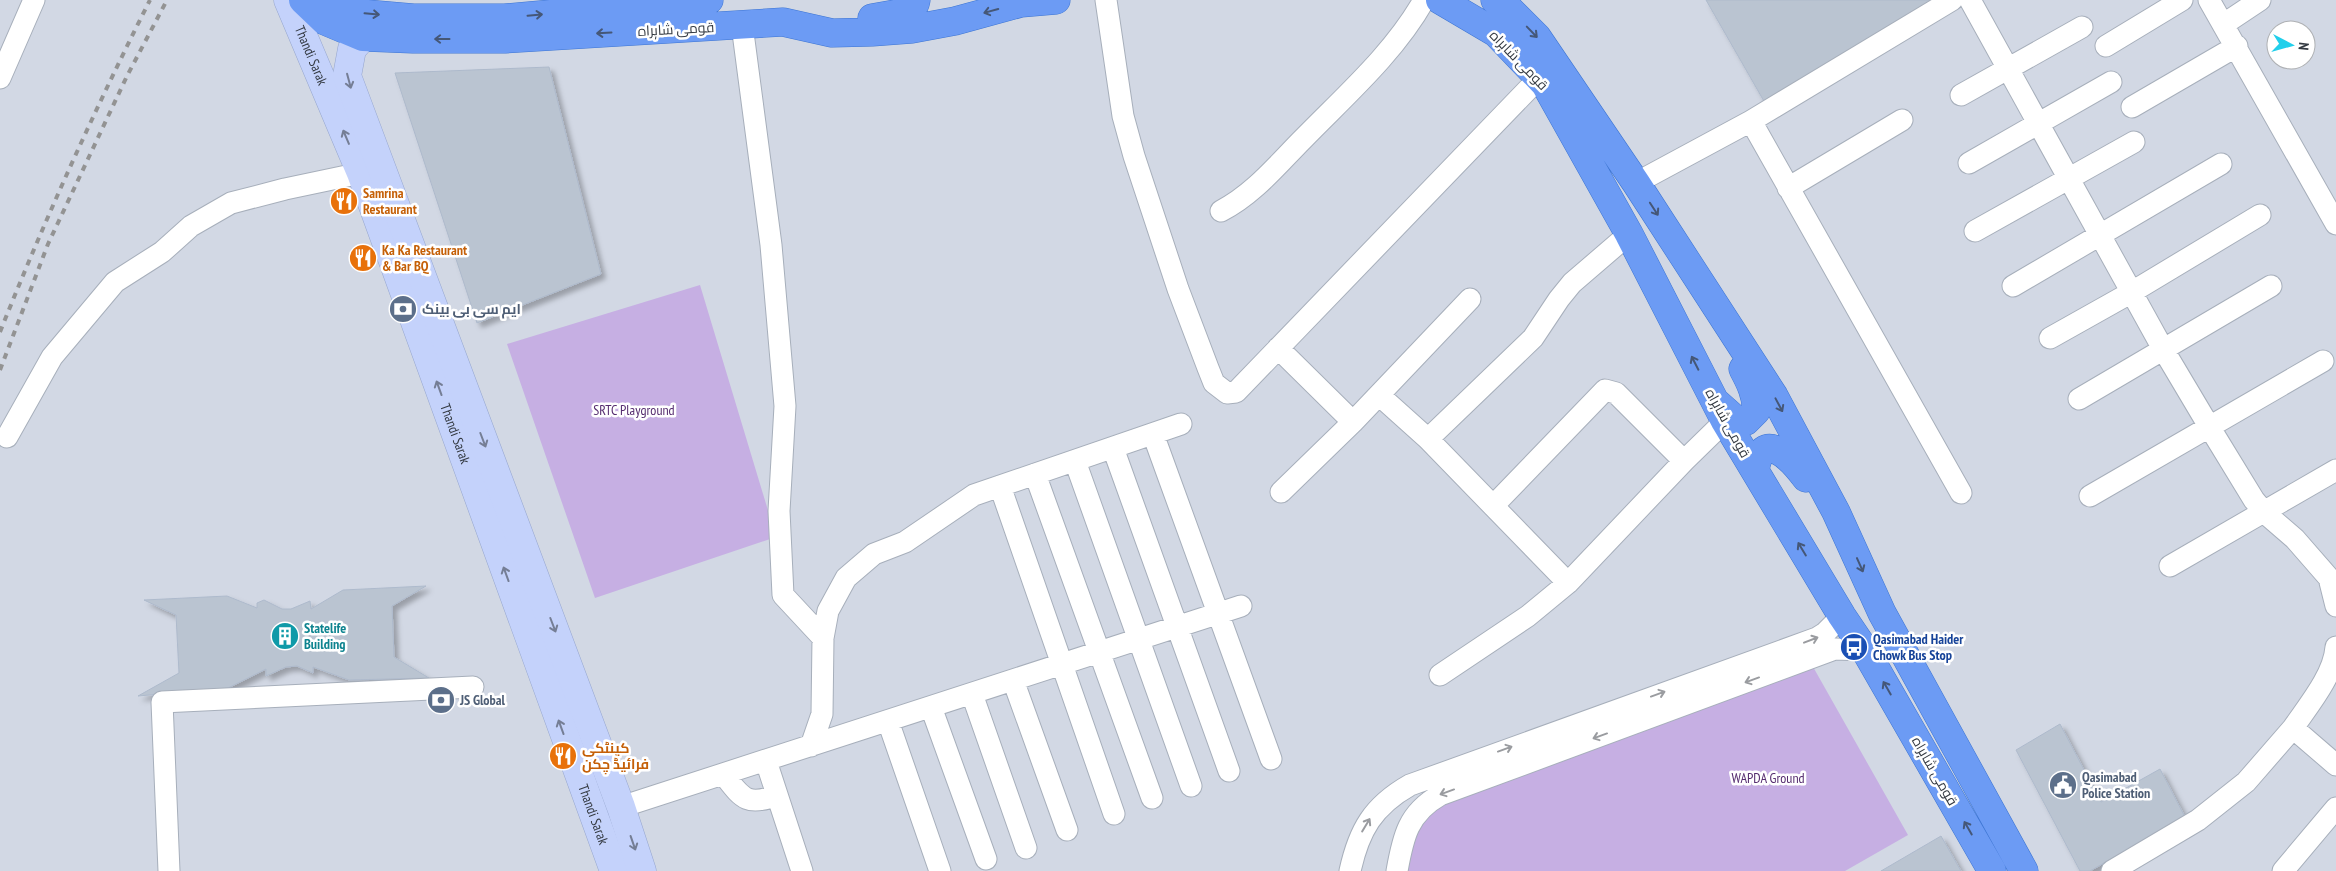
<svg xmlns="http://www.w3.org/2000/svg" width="2336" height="871" font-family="'PT Sans Narrow',Cairo,sans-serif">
<defs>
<filter id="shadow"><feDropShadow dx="4.5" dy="4.5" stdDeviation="2.5" flood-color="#0004"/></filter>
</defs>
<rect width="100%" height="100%" fill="#e4e8f1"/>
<path fill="#d2d8e4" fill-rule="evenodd" d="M 0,0 L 2336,0 L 2336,871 L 0,871 ZM 2276,30 L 2306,30 L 2306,60 L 2276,60 Z"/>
<path fill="#c6afe3" d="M 700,285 L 776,537 L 595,598 L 507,344 Z
M 1812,665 L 1908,835 L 1845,871 L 1404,871 L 1418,799 Z"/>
<path fill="#bac4d1" stroke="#aebacc" filter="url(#shadow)" d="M 1706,0 L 1939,0 L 1765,103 Z
M 549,67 L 601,274 L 477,323 L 395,73 Z
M 426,586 L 392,606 L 394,657 L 429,678 L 349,680 L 313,667 L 313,673 L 297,666 L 286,667 L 266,676 L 266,669 L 228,688 L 138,696 L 179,673 L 176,615 L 144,600 L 227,596 L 257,608 L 257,603 L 264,600 L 282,609 L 291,609 L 310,601 L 311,609 L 343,590 Z
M 2060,724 L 2101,802 L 2160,769 L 2185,817 L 2090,871 L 2080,871 L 2016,750 Z
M 1941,836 L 1961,871 L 1881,871 Z"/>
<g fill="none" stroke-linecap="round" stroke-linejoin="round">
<defs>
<path id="street" d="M 1106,0 L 1123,116 L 1134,156 L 1178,289 L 1208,368 L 1214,383 L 1227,393 L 1236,392 L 1539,78
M 1970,0 L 2163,349 L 2210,428 L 2254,500 L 2265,513 L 2295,539 L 2329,578 L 2336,606
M 2209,0 L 2336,224
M 2224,24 L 2260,0
M 742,25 L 771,245 L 785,406 L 779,511 L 783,595 L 823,638
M 2106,46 L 2182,0
M 0,78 L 34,0
M 1961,95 L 2082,27
M 2132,107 L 2237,46
M 1751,121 L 1961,493
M 1969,163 L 2111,82
M 1636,183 L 1751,121 L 1952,0
M 1788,188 L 1902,120
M 1221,211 C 1254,194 1278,164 1304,138 C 1346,95 1394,53 1424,0
M 1975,231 L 2134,142
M 2013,286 L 2221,164
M 2050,338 L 2132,292 L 2260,215
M 1278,348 L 1353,422
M 1379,395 L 1428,439 L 1568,583
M 2079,399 L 2271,286
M 1153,434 L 1271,759
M 7,437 L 52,357 L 115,282 L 162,252 L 191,226 L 231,203 L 285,189 L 361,173
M 1428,439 L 1533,338 L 1559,299 L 1572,283 L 1629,234
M 1113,448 L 1229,771
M 1075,461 L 1191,786
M 1035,474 L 1152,798
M 1000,486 L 1114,814
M 1281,492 L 1353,422 L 1470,299
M 2090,496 L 2323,361
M 1493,506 L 1605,390 L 1616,393 L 1684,461
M 2170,566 L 2336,470
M 1440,675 L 1528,616 L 1568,583 L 1684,461 L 1725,421
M 1013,680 L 1067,830
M 972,694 L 1026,848
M 931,707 L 986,859
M 888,721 L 940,871
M 2293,728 C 2308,706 2334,675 2336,647
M 811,746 L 822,714 L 823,638 L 828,611 L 846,578 L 874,554 L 905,542 L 974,495 L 1181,424
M 766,761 L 802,871
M 724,775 C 742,798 747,807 777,795
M 621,807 L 1241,606
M 169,871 L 162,702 L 473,687
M 1350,871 C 1359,830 1373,806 1410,785 L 1817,638 L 1825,633 L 1842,616
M 1397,871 C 1403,837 1408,813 1440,795 L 1835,649 L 1865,650
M 2112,871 L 2198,820 L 2246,782 L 2293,728 L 2336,765
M 2283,871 L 2336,808"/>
<g id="secondary">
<path id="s1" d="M 288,0 L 361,173 L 614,871"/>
<path d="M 363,37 L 352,49 L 347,76 L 621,807 L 642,871"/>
</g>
<path id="highway" d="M 303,0 L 325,21 L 363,37 L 413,39 L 505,39 L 783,22 L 832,33 L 872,32 L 912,29 L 955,21 L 1021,3 L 1056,0
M 327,0 L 345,12 L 413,18 L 505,18 L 709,0
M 1440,0 L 1496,33 L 1545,84 L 1629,234 L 1725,421 L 1842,616 L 1865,650 L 1992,871
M 1495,0 L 1508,8 L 1537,37 L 1636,183 L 1774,396 L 1836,512 L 1882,613 L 2024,871
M 872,18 L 906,12 L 915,4 L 916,0
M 1717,403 L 1735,419 L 1746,421 L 1756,411 C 1757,396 1750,382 1743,369
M 1755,471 C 1761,426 1792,459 1806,478"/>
</defs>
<use href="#street" stroke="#a7afbb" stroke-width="23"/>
<use href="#secondary" stroke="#96a6ce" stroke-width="29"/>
<use href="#highway" stroke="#3d75d2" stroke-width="29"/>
<use href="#street" stroke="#fff" stroke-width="21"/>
<use href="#secondary" stroke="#c4d2fb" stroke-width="28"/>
<use href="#highway" stroke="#6c9bf4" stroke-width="28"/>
<path stroke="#939393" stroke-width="4" stroke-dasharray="6 6" stroke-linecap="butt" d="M 0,332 C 45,219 95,109 150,0
M 0,370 L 48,244 L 127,76 L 167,0"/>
</g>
<defs><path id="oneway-shaft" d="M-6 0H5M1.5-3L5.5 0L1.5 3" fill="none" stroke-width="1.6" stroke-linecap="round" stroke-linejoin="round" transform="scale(1.25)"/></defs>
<g stroke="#455777">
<use href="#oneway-shaft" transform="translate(991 11) rotate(165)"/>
<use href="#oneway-shaft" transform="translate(372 14) rotate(5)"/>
<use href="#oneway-shaft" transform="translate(535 15) rotate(-5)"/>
<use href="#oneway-shaft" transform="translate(1532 32) rotate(46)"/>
<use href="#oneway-shaft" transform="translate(604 33) rotate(177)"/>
<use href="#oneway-shaft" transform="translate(442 39) rotate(180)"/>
<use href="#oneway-shaft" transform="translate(1654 209) rotate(57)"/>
<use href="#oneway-shaft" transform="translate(1695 363) rotate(-117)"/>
<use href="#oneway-shaft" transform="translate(1779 405) rotate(62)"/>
<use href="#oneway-shaft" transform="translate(1802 549) rotate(-121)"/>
<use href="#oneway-shaft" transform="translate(1860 565) rotate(66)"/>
<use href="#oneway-shaft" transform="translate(1887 688) rotate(-120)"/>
<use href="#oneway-shaft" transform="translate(1968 828) rotate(-120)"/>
</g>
<g stroke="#757e95">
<use href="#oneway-shaft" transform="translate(349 81) rotate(75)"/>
<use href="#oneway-shaft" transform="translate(346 137) rotate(-113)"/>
<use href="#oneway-shaft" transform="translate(439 388) rotate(-110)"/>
<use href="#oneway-shaft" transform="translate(483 440) rotate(69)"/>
<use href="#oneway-shaft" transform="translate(506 574) rotate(-110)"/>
<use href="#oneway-shaft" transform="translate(553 625) rotate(69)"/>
<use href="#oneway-shaft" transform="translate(561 727) rotate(-110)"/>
<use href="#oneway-shaft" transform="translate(633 843) rotate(71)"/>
</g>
<g stroke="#9a9ca0">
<use href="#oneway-shaft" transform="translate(1811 640) rotate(-21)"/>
<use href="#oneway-shaft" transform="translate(1752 680) rotate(160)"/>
<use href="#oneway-shaft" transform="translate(1658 694) rotate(-20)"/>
<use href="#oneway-shaft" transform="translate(1600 736) rotate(160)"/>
<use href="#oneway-shaft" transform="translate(1505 749) rotate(-20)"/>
<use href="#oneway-shaft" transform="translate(1447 792) rotate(160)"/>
<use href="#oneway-shaft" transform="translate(1366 825) rotate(-59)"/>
</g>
<defs>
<symbol id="restaurant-disc" viewBox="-11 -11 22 22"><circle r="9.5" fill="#e8710a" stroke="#fff"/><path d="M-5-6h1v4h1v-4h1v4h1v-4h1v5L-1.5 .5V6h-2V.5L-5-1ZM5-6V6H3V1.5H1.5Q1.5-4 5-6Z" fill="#fff"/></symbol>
<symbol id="bank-disc" viewBox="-11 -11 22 22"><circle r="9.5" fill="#5c6f8a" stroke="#fff"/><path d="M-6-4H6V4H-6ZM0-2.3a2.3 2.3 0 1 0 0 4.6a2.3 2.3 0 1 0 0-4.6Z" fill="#fff"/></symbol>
<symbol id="building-disc" viewBox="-11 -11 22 22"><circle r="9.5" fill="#0f9aa8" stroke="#fff"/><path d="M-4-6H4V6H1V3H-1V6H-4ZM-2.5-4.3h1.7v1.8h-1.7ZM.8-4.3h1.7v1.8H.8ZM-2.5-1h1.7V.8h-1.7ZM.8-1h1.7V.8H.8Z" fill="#fff"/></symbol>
<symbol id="bus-disc" viewBox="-11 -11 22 22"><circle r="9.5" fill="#1a4fb4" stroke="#fff"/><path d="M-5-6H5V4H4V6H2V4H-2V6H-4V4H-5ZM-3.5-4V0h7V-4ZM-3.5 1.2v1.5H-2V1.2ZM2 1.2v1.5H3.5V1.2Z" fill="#fff"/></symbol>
<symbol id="civic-disc" viewBox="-11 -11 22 22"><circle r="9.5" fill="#5c6f8a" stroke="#fff"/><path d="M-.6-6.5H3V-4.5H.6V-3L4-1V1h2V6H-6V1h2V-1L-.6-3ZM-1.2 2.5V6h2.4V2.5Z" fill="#fff"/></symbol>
</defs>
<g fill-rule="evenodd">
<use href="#restaurant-disc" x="328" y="185" width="32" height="32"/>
<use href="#restaurant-disc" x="347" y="242" width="32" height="32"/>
<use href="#bank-disc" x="387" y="293" width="32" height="32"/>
<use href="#building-disc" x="269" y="620" width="32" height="32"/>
<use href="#bus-disc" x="1838" y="631" width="32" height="32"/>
<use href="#bank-disc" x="425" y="684" width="32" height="32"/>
<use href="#restaurant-disc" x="547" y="740" width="32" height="32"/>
<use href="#civic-disc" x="2047" y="769" width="32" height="32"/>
</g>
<g text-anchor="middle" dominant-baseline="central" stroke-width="5" stroke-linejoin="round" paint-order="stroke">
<g font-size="14" fill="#343a42" stroke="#fff">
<text transform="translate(676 29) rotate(-3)">قومی شاہراہ</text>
<text stroke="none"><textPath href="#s1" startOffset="60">Thandi Sarak</textPath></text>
<text transform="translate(1519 60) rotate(46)">قومی شاہراہ</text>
<text transform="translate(1728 423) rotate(61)">قومی شاہراہ</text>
<text stroke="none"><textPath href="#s1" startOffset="465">Thandi Sarak</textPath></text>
<text transform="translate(1935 771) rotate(60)">قومی شاہراہ</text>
<text stroke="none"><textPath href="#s1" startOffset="870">Thandi Sarak</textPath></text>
</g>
<g font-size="14" font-weight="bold" fill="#c56008" stroke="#fff" text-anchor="start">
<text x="363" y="193">Samrina<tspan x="363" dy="16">Restaurant</tspan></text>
<text x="382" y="250">Ka Ka Restaurant<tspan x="382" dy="16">&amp; Bar BQ</tspan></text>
<text x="582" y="748">کینٹکی<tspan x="582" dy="16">فرائیڈ چکن</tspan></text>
</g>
<g font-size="14" font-weight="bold" fill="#4e5e75" stroke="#fff" text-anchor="start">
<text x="422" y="309">ایم سی بی بینک</text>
<text x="460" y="700">JS Global</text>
<text x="2082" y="777">Qasimabad<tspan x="2082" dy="16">Police Station</tspan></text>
</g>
<g font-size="14" fill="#552c6f" stroke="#fff">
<text x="634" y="410">SRTC Playground</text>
<text x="1768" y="778">WAPDA Ground</text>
</g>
<g font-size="14" font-weight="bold" fill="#0d838f" stroke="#fff" text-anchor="start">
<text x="304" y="628">Statelife<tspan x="304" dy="16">Building</tspan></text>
</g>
<g font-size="14" font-weight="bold" fill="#164399" stroke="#fff" text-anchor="start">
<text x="1873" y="639">Qasimabad Haider<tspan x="1873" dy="16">Chowk Bus Stop</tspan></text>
</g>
</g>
<g transform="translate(2291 45) rotate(96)"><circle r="24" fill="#ffffff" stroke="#aeb0b3"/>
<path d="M0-4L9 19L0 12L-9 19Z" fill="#21cfeb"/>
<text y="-8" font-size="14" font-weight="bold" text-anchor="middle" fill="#343a42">N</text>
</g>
</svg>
